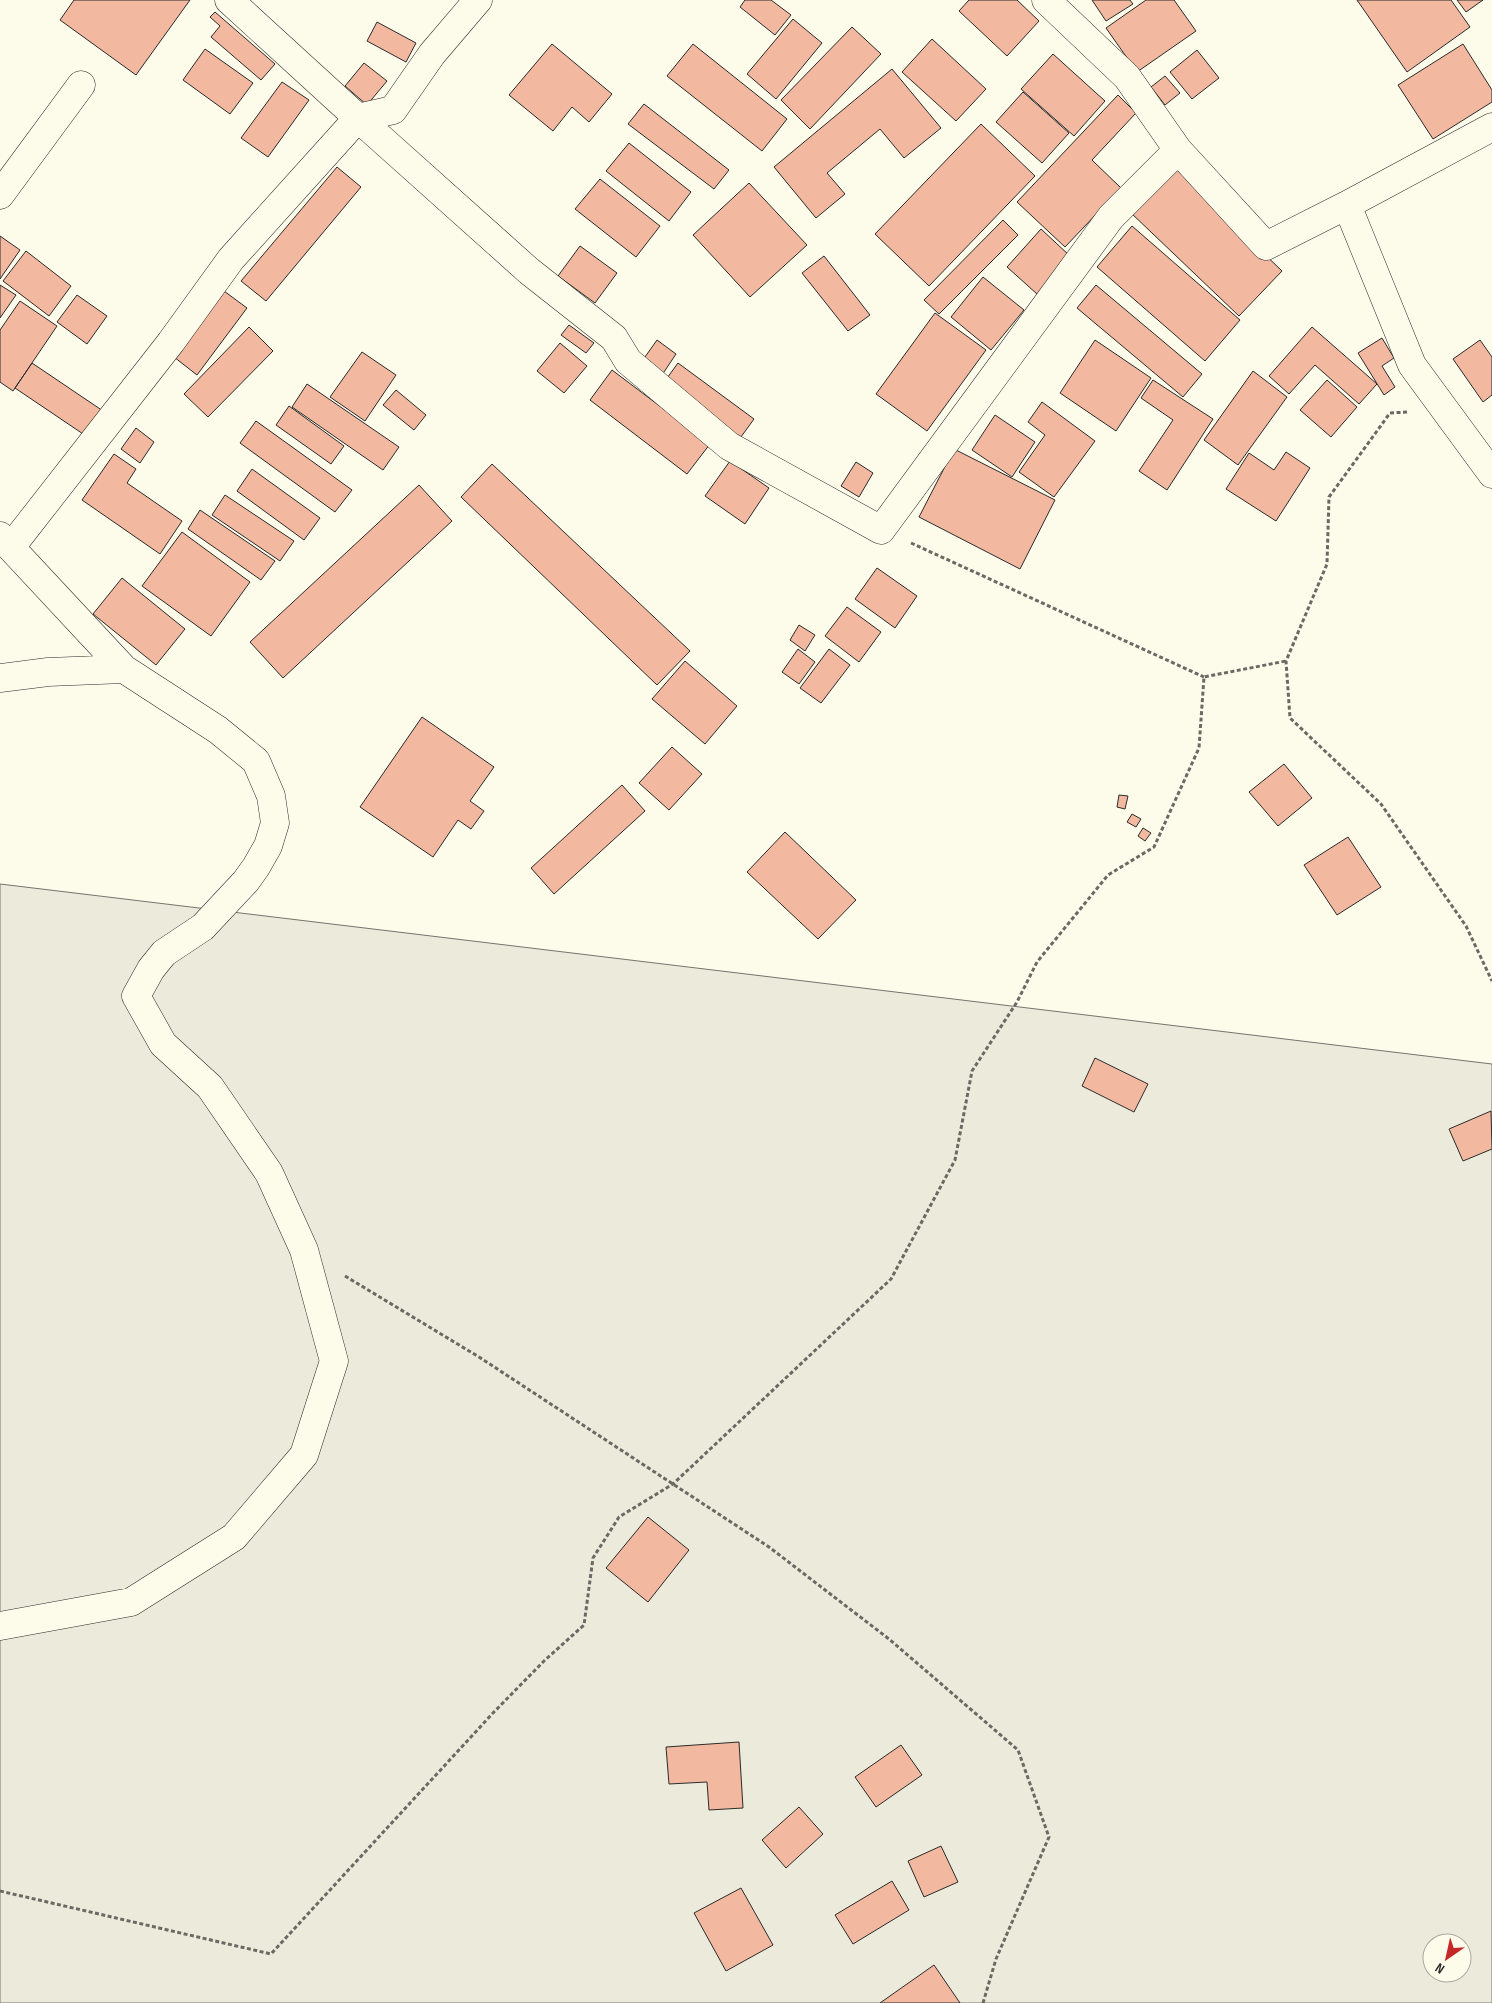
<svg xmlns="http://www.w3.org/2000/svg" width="1492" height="2003" font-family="'Sofia Sans Condensed',sans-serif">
<rect width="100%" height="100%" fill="#fdfbea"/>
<path fill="#ecebdb" stroke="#74746e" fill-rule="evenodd" d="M 0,884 L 1492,1064 L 1492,2003 L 0,2003 ZM 1432,1943 L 1462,1943 L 1462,1973 L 1432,1973 Z"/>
<path fill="#f2b8a0" stroke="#2b2b2b" d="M 74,0 L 190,0 L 136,75 L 60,20 Z
M 745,0 L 771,0 L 791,15 L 775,35 L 740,7 Z
M 969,0 L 1017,0 L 1039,21 L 1007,56 L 959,11 Z
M 1092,0 L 1130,0 L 1133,4 L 1106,21 Z
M 1146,0 L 1174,0 L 1196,31 L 1137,72 L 1106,28 Z
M 1357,0 L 1451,0 L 1470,27 L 1407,72 Z
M 1457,0 L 1483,0 L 1466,12 Z
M 215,12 L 275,64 L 261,80 L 211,37 L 220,26 L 210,17 Z
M 793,19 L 822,43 L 776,99 L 747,74 Z
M 377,22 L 416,43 L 406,62 L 367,41 Z
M 852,27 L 881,54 L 810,129 L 781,100 Z
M 932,39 L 986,89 L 956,121 L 902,72 Z
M 552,44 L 612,94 L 589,122 L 572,107 L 553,131 L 509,95 Z
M 693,44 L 787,119 L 762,151 L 667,76 Z
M 1463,44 L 1492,90 L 1492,102 L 1433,139 L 1398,85 Z
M 205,49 L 253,83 L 230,114 L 183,80 Z
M 1197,50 L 1219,78 L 1192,99 L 1170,72 Z
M 1053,54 L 1105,101 L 1074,136 L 1021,89 Z
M 364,63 L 387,81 L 367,105 L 345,86 Z
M 892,69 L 941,128 L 904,158 L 880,129 L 827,173 L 845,194 L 816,218 L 774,167 Z
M 1165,76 L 1180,93 L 1165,105 L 1151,87 Z
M 282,82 L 309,100 L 268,157 L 241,138 Z
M 1023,92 L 1069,133 L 1042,163 L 996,122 Z
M 1118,95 L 1136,113 L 1092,160 L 1121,188 L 1065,247 L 1017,202 Z
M 644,104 L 729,170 L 714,189 L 628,124 Z
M 981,124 L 1035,176 L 929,286 L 875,234 Z
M 629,143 L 691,192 L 669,221 L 606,171 Z
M 1173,166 L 1282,271 L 1239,316 L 1130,212 Z
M 337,167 L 361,187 L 266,301 L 241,281 Z
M 600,179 L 660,226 L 636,257 L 575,209 Z
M 749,183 L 807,245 L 750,297 L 693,235 Z
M 1003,220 L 1018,235 L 939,314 L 924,300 Z
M 1132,226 L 1240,320 L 1205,361 L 1097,267 Z
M 1041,229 L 1070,256 L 1037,294 L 1007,267 Z
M 0,236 L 20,250 L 0,279 Z
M 580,246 L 617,273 L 595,303 L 558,276 Z
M 26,251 L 71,286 L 49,316 L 3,281 Z
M 824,256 L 870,315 L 848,331 L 802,273 Z
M 983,277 L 1024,310 L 991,350 L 951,317 Z
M 0,285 L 16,295 L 0,318 Z
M 1096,285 L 1202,374 L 1183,397 L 1077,308 Z
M 224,291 L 247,308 L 197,375 L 174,357 Z
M 77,295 L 107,316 L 87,344 L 57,322 Z
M 20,301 L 57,326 L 13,391 L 0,382 L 0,330 Z
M 935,313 L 986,350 L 927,431 L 876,394 Z
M 569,325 L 594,343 L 586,353 L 561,335 Z
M 249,327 L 273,351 L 208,417 L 184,394 Z
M 1312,327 L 1377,384 L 1359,404 L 1315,365 L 1289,394 L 1269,376 Z
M 1382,338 L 1394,358 L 1382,366 L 1395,387 L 1384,395 L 1358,353 Z
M 657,340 L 676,354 L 660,378 L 640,364 Z
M 1095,340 L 1151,378 L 1116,431 L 1060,393 Z
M 1480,340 L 1492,357 L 1492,395 L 1483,402 L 1453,359 Z
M 560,343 L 587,366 L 564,393 L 537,371 Z
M 362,352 L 396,375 L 365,421 L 330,397 Z
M 32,363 L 109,415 L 92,440 L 15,388 Z
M 678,363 L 754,419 L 738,441 L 662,385 Z
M 612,370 L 710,444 L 687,474 L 590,400 Z
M 1253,371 L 1287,397 L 1238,465 L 1204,440 Z
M 1153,380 L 1213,419 L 1167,490 L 1139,471 L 1173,420 L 1141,398 Z
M 1327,380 L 1357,407 L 1331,437 L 1300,410 Z
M 307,384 L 399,447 L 383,470 L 292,407 Z
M 396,390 L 426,415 L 414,430 L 383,405 Z
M 1042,402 L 1095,441 L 1054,497 L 1019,472 L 1045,435 L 1028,422 Z
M 289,406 L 344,446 L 331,464 L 276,425 Z
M 995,415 L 1035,442 L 1012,477 L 972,450 Z
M 256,421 L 352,490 L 335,512 L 240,443 Z
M 136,428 L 154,442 L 140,463 L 121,449 Z
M 954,449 L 1055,500 L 1020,569 L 919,517 Z
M 1286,452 L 1310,468 L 1276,521 L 1226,489 L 1249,453 L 1274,470 Z
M 114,454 L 136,469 L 127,483 L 182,521 L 160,554 L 82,500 Z
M 730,461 L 769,488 L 745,524 L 705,496 Z
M 856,462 L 873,473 L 859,497 L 841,486 Z
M 492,464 L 690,651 L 657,685 L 461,497 Z
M 252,469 L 320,518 L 304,540 L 237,491 Z
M 419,485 L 452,521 L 283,678 L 250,642 Z
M 225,495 L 294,541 L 280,561 L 212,515 Z
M 200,510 L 275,561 L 261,580 L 188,529 Z
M 182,532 L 250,582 L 211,636 L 142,586 Z
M 877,568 L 917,596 L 895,628 L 855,599 Z
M 122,578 L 185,629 L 156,665 L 93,614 Z
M 847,607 L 881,632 L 859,662 L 825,636 Z
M 799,625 L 815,635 L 805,651 L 790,640 Z
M 798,649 L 815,662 L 799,684 L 782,672 Z
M 829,649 L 850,665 L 821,703 L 800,688 Z
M 685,661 L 737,706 L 705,744 L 652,699 Z
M 422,717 L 494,767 L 470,801 L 484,811 L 471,829 L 458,820 L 433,857 L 360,807 Z
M 672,747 L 702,774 L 669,810 L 639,783 Z
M 1284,764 L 1312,798 L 1278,826 L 1249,792 Z
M 622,785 L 645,811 L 554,894 L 531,868 Z
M 1119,795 L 1128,796 L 1125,809 L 1117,807 Z
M 1132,814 L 1141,819 L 1136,827 L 1127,822 Z
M 1143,828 L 1151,833 L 1145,841 L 1138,836 Z
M 785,832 L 856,900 L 818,939 L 747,872 Z
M 1348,837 L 1381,887 L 1337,915 L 1304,865 Z
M 1095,1058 L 1148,1084 L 1134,1112 L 1082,1086 Z
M 1491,1111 L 1492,1149 L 1463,1161 L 1449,1129 Z
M 648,1517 L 689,1550 L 648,1602 L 606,1568 Z
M 739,1742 L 743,1808 L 709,1810 L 707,1782 L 669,1784 L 666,1747 Z
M 901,1745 L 922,1775 L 876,1807 L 855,1777 Z
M 799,1807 L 823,1834 L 786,1868 L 762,1840 Z
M 941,1846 L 958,1882 L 924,1897 L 908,1861 Z
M 892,1881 L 909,1910 L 853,1944 L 835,1915 Z
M 741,1888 L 773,1945 L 726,1971 L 694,1913 Z
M 934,1965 L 960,2003 L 880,2003 Z"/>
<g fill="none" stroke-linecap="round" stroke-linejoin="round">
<defs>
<path id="street" d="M 1046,0 L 1127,77 L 1178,150 L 1266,246 L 1347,205
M 358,118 L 529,271 L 614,338 L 628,361 L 729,446 L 881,530 L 1111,217 L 1178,150
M 358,118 L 393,110 L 432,54 L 478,0
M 1492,127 L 1347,205 L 1412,365 L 1492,474
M 0,195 L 81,85
M 0,536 L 124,669 L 218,730 L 256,761 L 271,796 L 275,823 L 268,846 L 256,867 L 246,881 L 203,927 L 164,953 L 151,969 L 136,996 L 163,1044 L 210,1087 L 269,1173 L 304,1250 L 334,1361 L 304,1455 L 234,1537 L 131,1602 L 0,1626
M 11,547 L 171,342 L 231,259 L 358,118 L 229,0
M 0,678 L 48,672 L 124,669"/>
</defs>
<use href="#street" stroke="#2b2b2b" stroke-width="29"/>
<path stroke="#6a6964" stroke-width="3" stroke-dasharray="4 2.5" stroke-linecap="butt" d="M 1407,412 L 1390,413 L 1329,497 L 1327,564 L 1286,661 L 1290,718 L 1381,804 L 1466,926 L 1492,981
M 911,543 L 1204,677
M 345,1276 L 479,1357 L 769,1547 L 889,1639 L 1018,1750 L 1049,1837 L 996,1959 L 983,2003
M 0,1891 L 271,1954 L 493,1713 L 544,1661 L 584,1625 L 593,1558 L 619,1517 L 673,1484 L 891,1279 L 955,1160 L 972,1071 L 1017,1002 L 1037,962 L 1108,875 L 1154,847 L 1199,748 L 1204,677 L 1286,661"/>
<use href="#street" stroke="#fdfbea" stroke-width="28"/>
</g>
<g transform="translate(1447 1958) rotate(214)"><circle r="24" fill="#fdfbea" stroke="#a9a89e"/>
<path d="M0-4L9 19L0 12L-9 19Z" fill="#c62828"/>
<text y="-8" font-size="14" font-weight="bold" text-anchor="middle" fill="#2b2b2b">N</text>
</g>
</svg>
